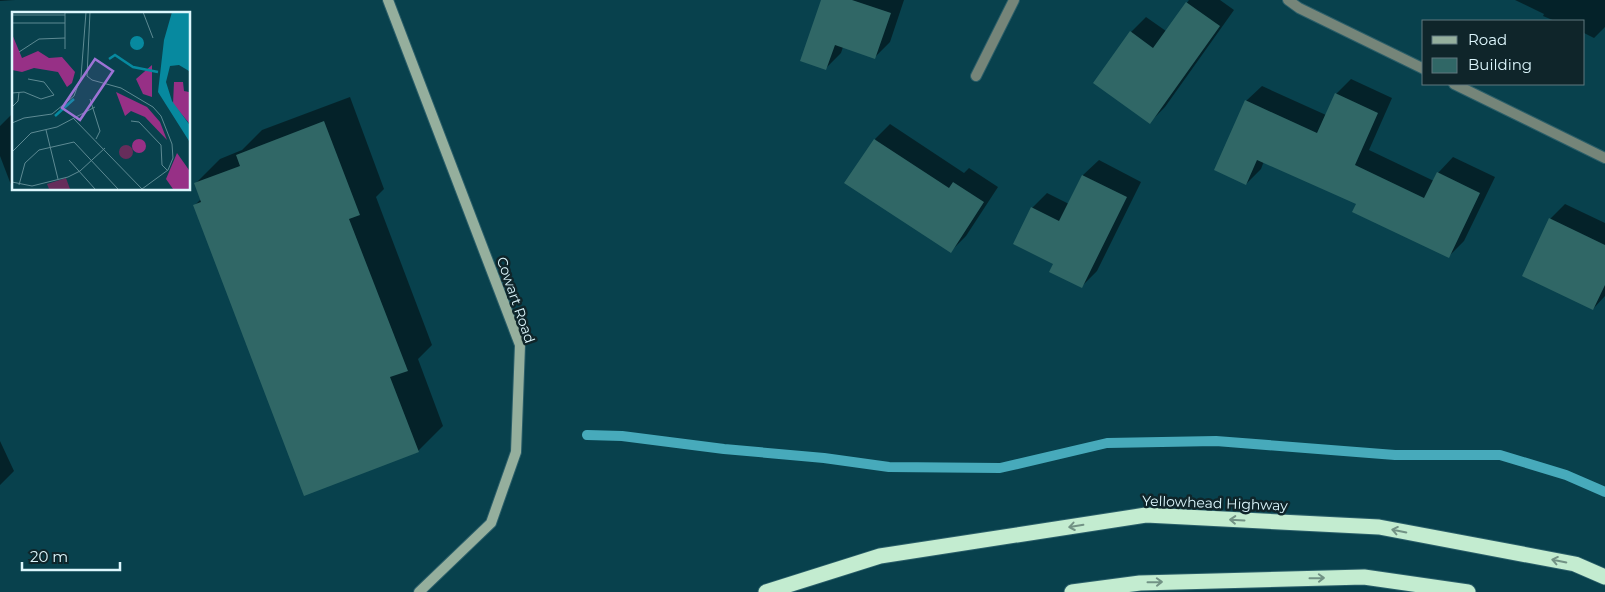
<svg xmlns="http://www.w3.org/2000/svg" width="1605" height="592" font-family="Montserrat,sans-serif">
<rect width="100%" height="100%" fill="#08414d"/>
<path fill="#0007" d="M 0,0 L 15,0 L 0,1 Z
M 822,0 L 904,0 L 890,42 L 875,57 L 843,47 L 841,53 L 826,68 Z
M 1189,0 L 1220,0 L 1234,10 L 1165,107 L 1150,122 L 1131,32 L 1146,17 L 1166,31 Z
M 1515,0 L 1605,0 L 1605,27 L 1594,38 L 1584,33 L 1584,21 L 1555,21 L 1543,16 L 1544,14 Z
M 1351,79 L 1392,98 L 1369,150 L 1434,181 L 1438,173 L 1453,157 L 1495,177 L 1464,241 L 1449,256 L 1357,203 L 1264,161 L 1261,169 L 1246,184 L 1246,101 L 1262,86 L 1326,115 L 1336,94 Z
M 350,97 L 384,189 L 376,197 L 432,345 L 418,359 L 443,426 L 418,451 L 195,205 L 201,199 L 195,184 L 220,159 L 242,150 L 262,130 Z
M 13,113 L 14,113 L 14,189 L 15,189 L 13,190 L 0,156 L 0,126 Z
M 890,124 L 964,173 L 969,168 L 998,187 L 966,236 L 951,251 L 875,139 Z
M 1099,160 L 1141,182 L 1097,271 L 1082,286 L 1055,264 L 1032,208 L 1047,193 L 1069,204 L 1083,175 Z
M 1565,204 L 1605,223 L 1605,296 L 1593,309 L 1550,219 Z
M 0,441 L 14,471 L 0,485 Z"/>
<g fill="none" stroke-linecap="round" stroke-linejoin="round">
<path stroke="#47aabb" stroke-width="10" d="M 587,435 L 622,436 L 724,449 L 824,458 L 889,467 L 1000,468 L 1107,443 L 1216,441 L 1395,455 L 1500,455 L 1566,475 L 1605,492"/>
</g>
<path fill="#306766" d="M 821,0 L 852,0 L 891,13 L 875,59 L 835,45 L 826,70 L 800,61 Z
M 1186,2 L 1220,26 L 1150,124 L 1093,83 L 1130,31 L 1153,48 Z
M 1335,93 L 1378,113 L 1355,165 L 1424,198 L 1437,172 L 1480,193 L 1449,258 L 1352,212 L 1356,204 L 1257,160 L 1246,185 L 1214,170 L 1245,100 L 1317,133 Z
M 324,121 L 360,215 L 349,219 L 408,371 L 390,377 L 419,452 L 304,496 L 193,205 L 201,202 L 194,183 L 240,166 L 236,155 Z
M 874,139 L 949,188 L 953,182 L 984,202 L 951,253 L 844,183 Z
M 1082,175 L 1127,197 L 1082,288 L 1049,272 L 1053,264 L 1013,244 L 1031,207 L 1059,221 Z
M 1549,218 L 1605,245 L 1605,285 L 1593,310 L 1522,276 Z"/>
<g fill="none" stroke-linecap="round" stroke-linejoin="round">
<defs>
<path id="street" d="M 1288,0 L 1299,8 L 1424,69
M 976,76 L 1014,0
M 1454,84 L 1605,158"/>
<path id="secondary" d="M 388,0 L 520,345 L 516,452 L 491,523 L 419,592"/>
<path id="highway" d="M 766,592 L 880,556 L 1146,515 L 1379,527 L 1575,564 L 1605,577
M 1072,592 L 1140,583 L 1364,577 L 1468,592"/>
</defs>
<use href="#street" stroke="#2a5e69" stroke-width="12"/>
<use href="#secondary" stroke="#2a5e69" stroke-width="12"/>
<use href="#highway" stroke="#2a5e69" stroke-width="17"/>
<use href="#street" stroke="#758579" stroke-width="10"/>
<use href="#secondary" stroke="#95af9d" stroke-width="10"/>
<use href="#highway" stroke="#c3ecd0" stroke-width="15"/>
</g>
<defs><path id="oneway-shaft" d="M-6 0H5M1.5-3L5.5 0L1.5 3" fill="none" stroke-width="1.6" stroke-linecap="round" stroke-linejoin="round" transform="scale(1.25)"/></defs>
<g stroke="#729285">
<use href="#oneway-shaft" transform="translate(1237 520) rotate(-177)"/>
<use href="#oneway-shaft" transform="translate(1076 526) rotate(171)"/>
<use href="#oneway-shaft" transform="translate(1399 531) rotate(-169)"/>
<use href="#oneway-shaft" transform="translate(1559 561) rotate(-169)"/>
<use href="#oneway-shaft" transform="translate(1317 578) rotate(-1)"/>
<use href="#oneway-shaft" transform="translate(1155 582) rotate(-1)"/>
</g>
<g text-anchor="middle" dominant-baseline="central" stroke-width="5" stroke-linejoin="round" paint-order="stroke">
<g font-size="14" fill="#ddf7fd" stroke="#0f252a">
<text transform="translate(516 300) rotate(71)">Cowart Road</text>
<text transform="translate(1215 503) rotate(2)">Yellowhead Highway</text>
</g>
</g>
<g transform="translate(12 12)">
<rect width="178" height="178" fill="#08414d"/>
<path d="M107 140a7 7 0 1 1 14 0a7 7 0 1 1-14 0ZM 54,166 L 58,177 L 37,177 L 35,172 Z" fill="#662d5b"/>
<path d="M 0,22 L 10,46 L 26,39 L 37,46 L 50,45 L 63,60 L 60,71 L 55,75 L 46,60 L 22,56 L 10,60 L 0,58 ZM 140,53 L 140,85 L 131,82 L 124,67 ZM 162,70 L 171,70 L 172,79 L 177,80 L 177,111 L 161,92 ZM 104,80 L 135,95 L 148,110 L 155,128 L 133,105 L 119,99 L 113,104 ZM120 134a7 7 0 1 1 14 0a7 7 0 1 1-14 0ZM 165,141 L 177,158 L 177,177 L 161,177 L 154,167 Z" fill="#973086"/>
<path d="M 160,0 L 177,0 L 177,59 L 167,53 L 158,54 L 154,70 L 160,89 L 177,112 L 177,129 L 146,80 L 152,28 ZM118 31a7 7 0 1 1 14 0a7 7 0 1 1-14 0Z" fill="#07899f"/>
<path fill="none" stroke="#07899f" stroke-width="2.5" d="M 97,47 L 103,43 L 121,55 L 146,60M 43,104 L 62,87"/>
<path fill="none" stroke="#5d8a93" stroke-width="1" d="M 53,0 L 53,37M 78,0 L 75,64 L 80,68 L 109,76 L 141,95 L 149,104 L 160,132 L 161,146 L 156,158 L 130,177M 131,0 L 141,26M 0,3 L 53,3M 0,11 L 53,11M 7,40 L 27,27 L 53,26M 0,81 L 12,80 L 29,87 L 42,83 L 32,70 L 16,67M 78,87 L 88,119 L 84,127M 0,95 L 6,89 L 7,80M 61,106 L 130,177M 119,109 L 127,110 L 149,133 L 150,153 L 155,158M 0,111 L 12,106 L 40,102 L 62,84 L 69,65 L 74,0M 34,118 L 46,167M 0,140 L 19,121 L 45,115 L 83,95M 57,148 L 83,177M 0,170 L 20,174 L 56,165 L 68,159 L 93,136M 7,173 L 13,151 L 27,138 L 62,130 L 106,177"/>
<path fill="#9d73d5" fill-opacity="0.15" stroke="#9d73d5" stroke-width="2.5" d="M 83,47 L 101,59 L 68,108 L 50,96 Z"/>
<rect width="178" height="178" fill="none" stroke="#ddf7fd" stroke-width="2.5"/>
</g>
<rect x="1422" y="20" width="162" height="65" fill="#0f252a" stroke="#61797e"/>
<rect x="1432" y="36" width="25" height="8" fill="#95af9d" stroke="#61797e"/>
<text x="1468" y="45" font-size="15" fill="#ddf7fd">Road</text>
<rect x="1432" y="58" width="25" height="15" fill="#306766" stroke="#61797e"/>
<text x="1468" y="70" font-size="15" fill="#ddf7fd">Building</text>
<path d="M22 562v8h98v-8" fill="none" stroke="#ddf7fd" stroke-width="2.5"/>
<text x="30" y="562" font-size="15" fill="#ddf7fd" stroke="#0f252a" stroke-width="4" paint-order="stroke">20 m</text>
</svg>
